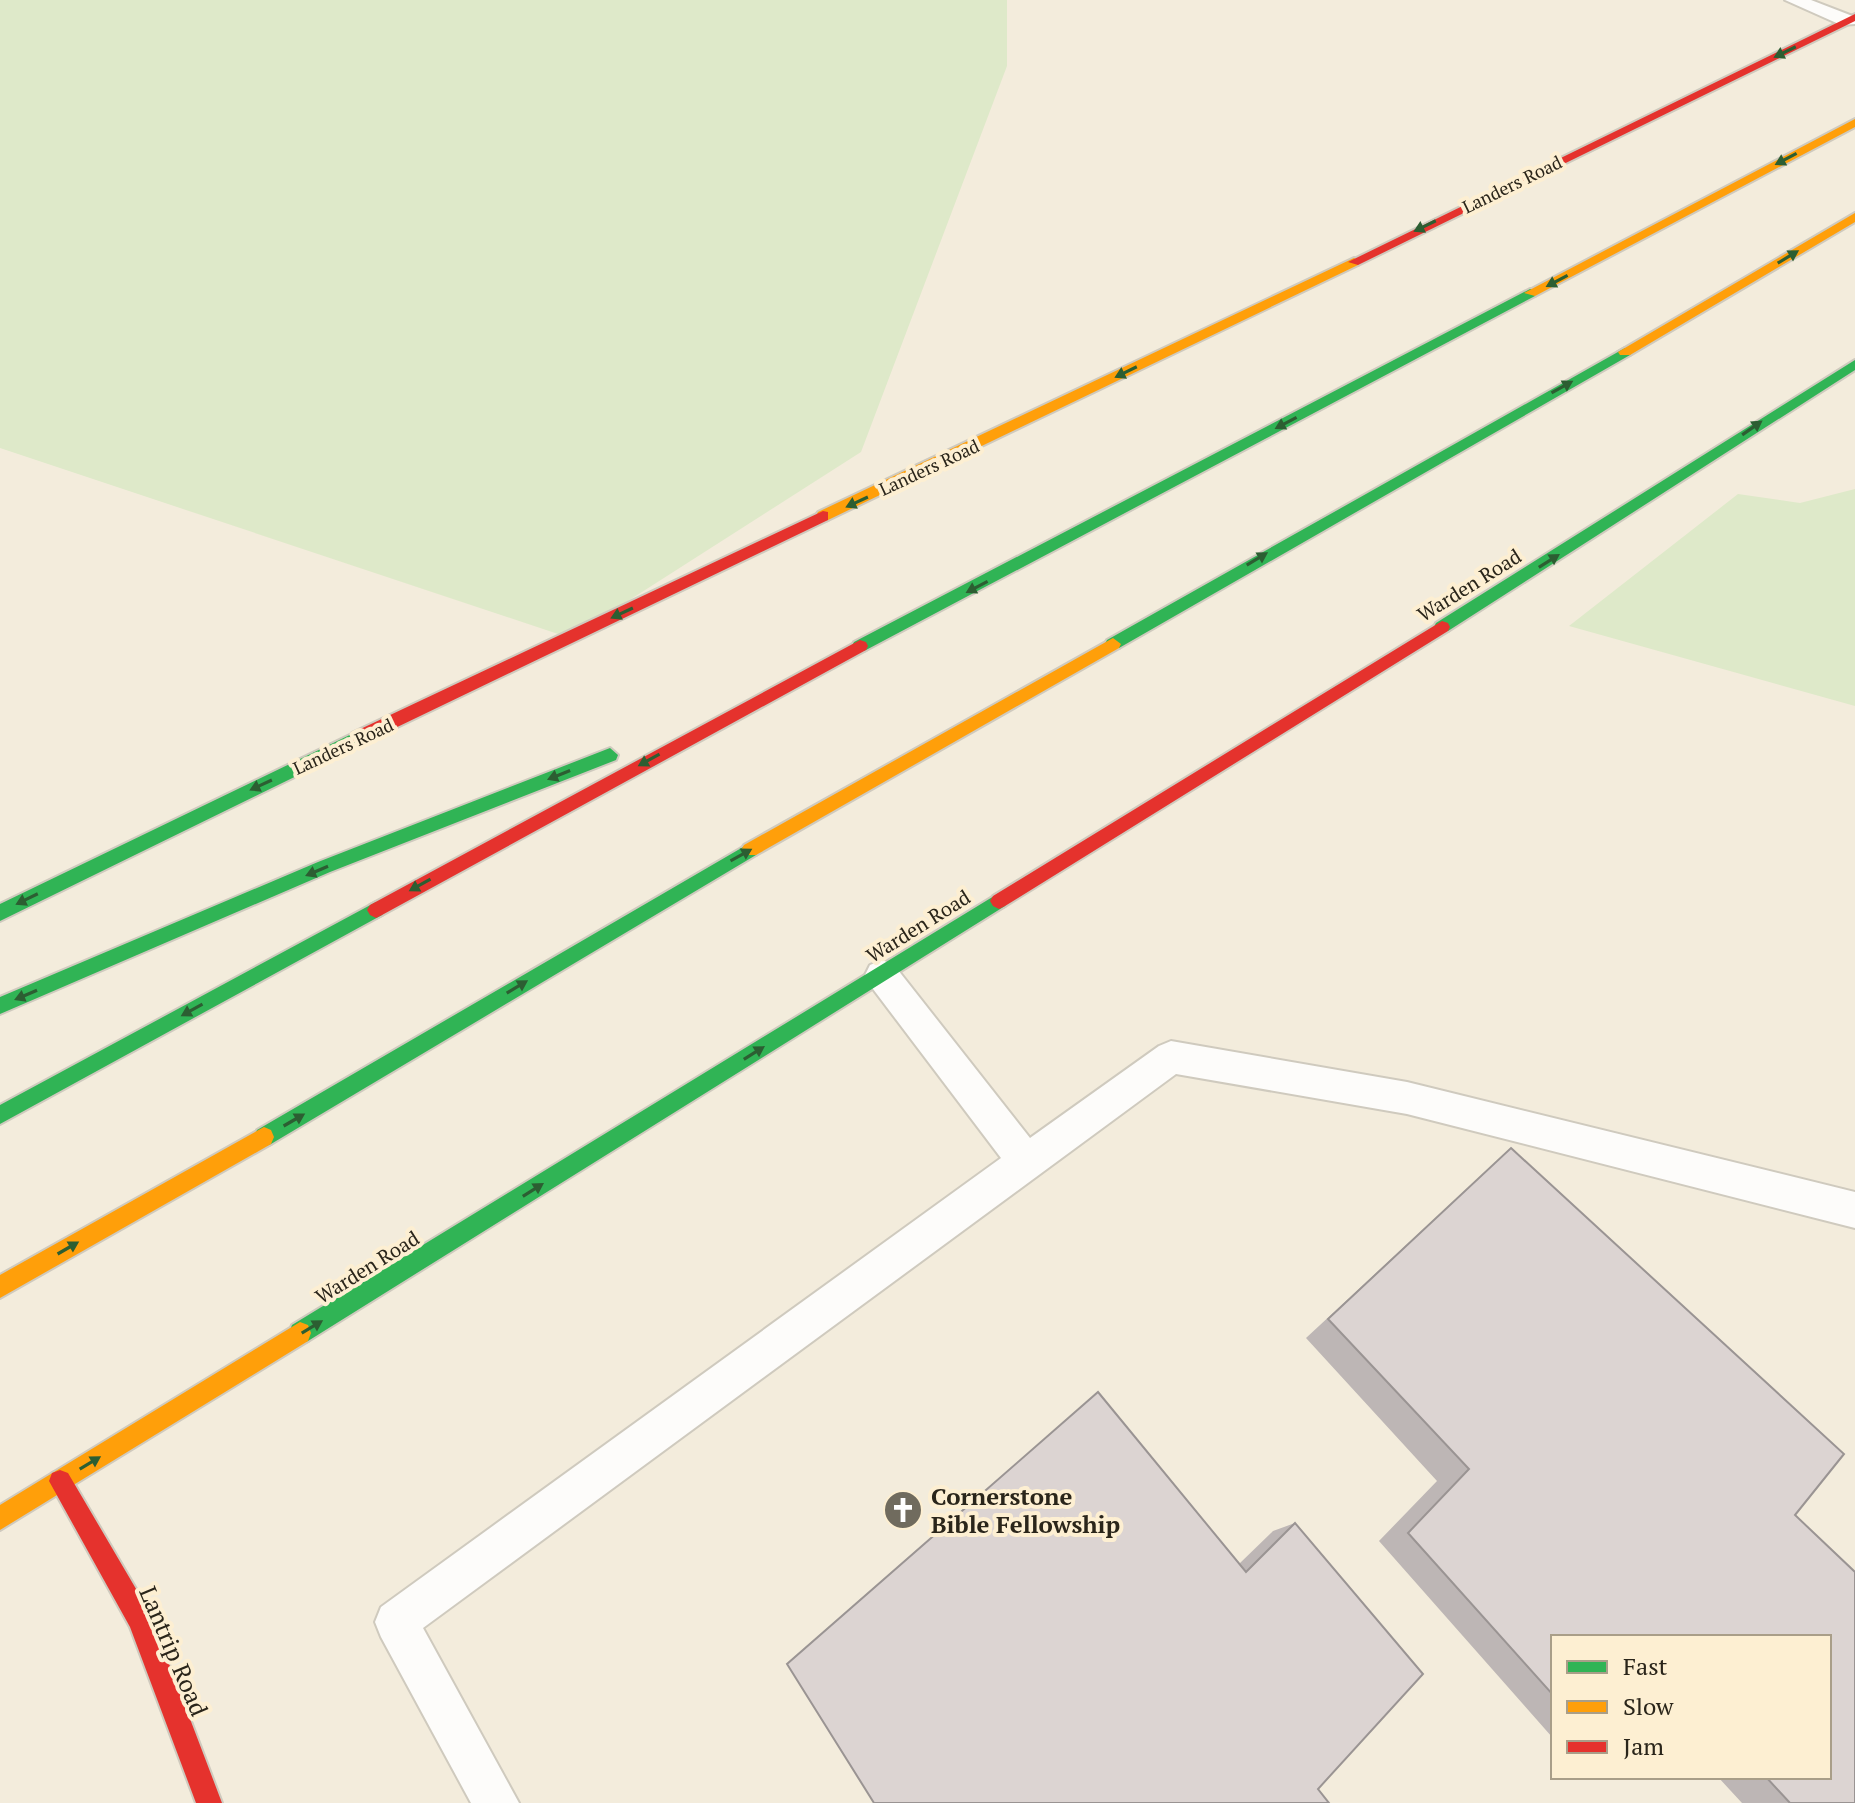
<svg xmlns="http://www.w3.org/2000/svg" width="1855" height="1803" font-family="'PT Serif',serif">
<rect width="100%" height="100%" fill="#f3ecdc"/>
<path fill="#dee9c9" d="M 0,0 L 1007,0 L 1007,66 L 861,452 L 570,638 L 0,448 Z
M 1855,489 L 1855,706 L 1569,626 L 1738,494 L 1800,503 Z"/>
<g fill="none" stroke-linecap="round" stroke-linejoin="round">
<defs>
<path id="lane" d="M 1785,0 L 1811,0 L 1855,17 L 1855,24 L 1841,25 Z
M 882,960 L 894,965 L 1030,1138 L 1159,1046 L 1171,1041 L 1407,1082 L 1855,1192 L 1855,1228 L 1407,1114 L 1176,1074 L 423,1628 L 519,1803 L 471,1803 L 381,1637 L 375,1622 L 381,1607 L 1001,1158 L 870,985 L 865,975 L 870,965 Z"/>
<path id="fast" d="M 1530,289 L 1535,290 L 1535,296 L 866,650 L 860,652 L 852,646 L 854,642 Z
M 1625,348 L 1632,352 L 1630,355 L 1119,648 L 1107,648 L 1105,644 L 1107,640 Z
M 1855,360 L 1855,370 L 1448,631 L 1436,631 L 1434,627 L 1436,623 Z
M 358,731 L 364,733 L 366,738 L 364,743 L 0,921 L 0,904 Z
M 610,748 L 618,755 L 616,760 L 330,872 L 0,1014 L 0,997 L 318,862 Z
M 750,843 L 756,845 L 759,850 L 756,855 L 271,1144 L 264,1147 L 257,1144 L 254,1137 L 257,1130 Z
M 999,893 L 1005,896 L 1008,901 L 1005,906 L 308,1341 L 300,1344 L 292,1341 L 289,1333 L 292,1325 Z
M 376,902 L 382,905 L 385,910 L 382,915 L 0,1124 L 0,1105 Z"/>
<path id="slow" d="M 1855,119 L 1855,127 L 1535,296 L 1524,293 Z
M 1855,213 L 1855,222 L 1630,355 L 1620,355 L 1618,352 Z
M 1354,258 L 1360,262 L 1358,265 L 828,520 L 823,521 L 816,516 L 818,512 Z
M 1113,638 L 1121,644 L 1119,648 L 756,855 L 744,855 L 741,850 L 744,845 Z
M 264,1127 L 271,1130 L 274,1137 L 271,1144 L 0,1298 L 0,1275 Z
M 300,1322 L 308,1325 L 311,1333 L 308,1341 L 0,1530 L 0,1505 Z"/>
<path id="jam" d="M 1855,14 L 1855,21 L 1358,265 L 1348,262 Z
M 823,511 L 828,512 L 828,520 L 364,743 L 358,745 L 350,738 L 352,733 Z
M 1442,621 L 1448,623 L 1450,627 L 1448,631 L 1005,906 L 999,909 L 993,906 L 990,901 L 993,896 Z
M 860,640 L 866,642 L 868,646 L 866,650 L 382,915 L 376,918 L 370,915 L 367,910 L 370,905 Z
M 60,1470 L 68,1473 L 149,1611 L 222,1803 L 196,1803 L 130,1627 L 49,1481 L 52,1473 Z"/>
</defs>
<use href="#lane" stroke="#cfcabe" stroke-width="4"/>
<use href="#fast" stroke="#cfcabe" stroke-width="4"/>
<use href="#slow" stroke="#cfcabe" stroke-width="4"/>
<use href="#jam" stroke="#cfcabe" stroke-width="4"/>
<use href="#lane" fill="#fdfcfa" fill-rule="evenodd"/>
<use href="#fast" fill="#30b455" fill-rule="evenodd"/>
<use href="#slow" fill="#ff9f0a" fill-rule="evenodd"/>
<use href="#jam" fill="#e5322d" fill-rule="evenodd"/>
</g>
<path fill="#bdb6b5" d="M 1511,1148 L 1844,1454 L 1795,1515 L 1855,1572 L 1855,1803 L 1742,1803 L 1718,1777 L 1829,1777 L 1829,1637 L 1553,1637 L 1552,1737 L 1379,1541 L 1437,1481 L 1306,1338 Z
M 1295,1523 L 1423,1674 L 787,1664 L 1239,1564 L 1273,1531 Z"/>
<path fill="#dcd4d2" stroke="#9a9493" stroke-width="2" d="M 1511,1148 L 1844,1454 L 1795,1515 L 1855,1572 L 1855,1803 L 1790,1803 L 1766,1777 L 1829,1777 L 1829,1637 L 1553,1637 L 1553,1695 L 1408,1533 L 1469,1469 L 1328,1319 Z
M 1098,1392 L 1246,1572 L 1295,1523 L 1423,1674 L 1318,1789 L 1329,1803 L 874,1803 L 787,1664 Z"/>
<defs><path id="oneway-solid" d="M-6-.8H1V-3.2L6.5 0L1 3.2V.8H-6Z" transform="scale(2)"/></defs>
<g fill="#2c5e32">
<use href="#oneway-solid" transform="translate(1785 52) rotate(154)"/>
<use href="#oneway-solid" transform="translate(1786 159) rotate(152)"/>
<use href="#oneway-solid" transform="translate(1425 226) rotate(154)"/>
<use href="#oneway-solid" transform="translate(1788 257) rotate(-31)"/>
<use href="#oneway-solid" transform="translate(1557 281) rotate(152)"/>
<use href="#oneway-solid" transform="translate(1126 372) rotate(154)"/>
<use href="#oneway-solid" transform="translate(1562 387) rotate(-29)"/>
<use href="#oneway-solid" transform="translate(1286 423) rotate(152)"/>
<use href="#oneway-solid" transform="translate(1752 428) rotate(-35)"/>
<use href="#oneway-solid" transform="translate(857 502) rotate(155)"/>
<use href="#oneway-solid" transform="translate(1257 559) rotate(-31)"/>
<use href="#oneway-solid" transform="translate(1549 561) rotate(-32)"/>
<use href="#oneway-solid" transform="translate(977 587) rotate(152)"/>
<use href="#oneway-solid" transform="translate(622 613) rotate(155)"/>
<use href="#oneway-solid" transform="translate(649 760) rotate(151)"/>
<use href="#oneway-solid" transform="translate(559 775) rotate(158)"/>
<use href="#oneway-solid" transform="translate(261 785) rotate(155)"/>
<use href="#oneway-solid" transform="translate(741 855) rotate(-29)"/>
<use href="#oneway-solid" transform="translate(317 871) rotate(157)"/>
<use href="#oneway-solid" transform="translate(420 885) rotate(151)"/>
<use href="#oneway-solid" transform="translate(27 899) rotate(154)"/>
<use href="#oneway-solid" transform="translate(517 987) rotate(-31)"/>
<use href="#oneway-solid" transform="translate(26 995) rotate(157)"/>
<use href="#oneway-solid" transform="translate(192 1010) rotate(151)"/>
<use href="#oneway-solid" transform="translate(754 1053) rotate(-32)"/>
<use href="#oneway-solid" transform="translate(294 1120) rotate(-30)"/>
<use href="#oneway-solid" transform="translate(533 1190) rotate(-32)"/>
<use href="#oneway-solid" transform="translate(68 1248) rotate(-30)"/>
<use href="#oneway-solid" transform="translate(312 1327) rotate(-31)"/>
<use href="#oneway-solid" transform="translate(90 1463) rotate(-31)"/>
</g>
<defs>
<symbol id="church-disc" viewBox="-11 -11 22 22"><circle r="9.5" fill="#706b5e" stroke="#fdefd2"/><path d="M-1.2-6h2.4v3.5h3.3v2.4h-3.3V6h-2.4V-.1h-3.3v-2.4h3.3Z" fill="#fff"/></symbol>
</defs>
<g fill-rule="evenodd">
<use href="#church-disc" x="881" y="1488" width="44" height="44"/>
</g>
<g text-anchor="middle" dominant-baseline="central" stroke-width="8" stroke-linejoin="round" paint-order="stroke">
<g font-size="18" fill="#2a251a" stroke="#fdefd2">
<text transform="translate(1512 184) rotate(-26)">Landers Road</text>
<text transform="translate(929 467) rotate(-25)">Landers Road</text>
<text transform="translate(343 746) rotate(-25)">Landers Road</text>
</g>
<g font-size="20" fill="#2a251a" stroke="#fdefd2">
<text transform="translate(1469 585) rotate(-32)">Warden Road</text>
<text transform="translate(918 926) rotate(-32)">Warden Road</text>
<text transform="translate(367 1267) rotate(-32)">Warden Road</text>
</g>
<g font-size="24" font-weight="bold" fill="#2a251a" stroke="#fdefd2" text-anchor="start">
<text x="931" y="1496">Cornerstone<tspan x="931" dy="28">Bible Fellowship</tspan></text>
</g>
<g font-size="24" fill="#2a251a" stroke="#fdefd2">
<text transform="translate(174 1651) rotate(67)">Lantrip Road</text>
</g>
</g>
<rect x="1551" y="1635" width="280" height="144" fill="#fdefd2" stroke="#a99e88" stroke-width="2"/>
<rect x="1567" y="1661" width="40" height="12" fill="#30b455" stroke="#a99e88" stroke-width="2"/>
<text x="1623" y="1675" font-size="24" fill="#2a251a">Fast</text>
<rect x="1567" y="1701" width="40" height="12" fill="#ff9f0a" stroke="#a99e88" stroke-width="2"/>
<text x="1623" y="1715" font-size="24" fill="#2a251a">Slow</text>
<rect x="1567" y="1741" width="40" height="12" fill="#e5322d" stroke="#a99e88" stroke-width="2"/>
<text x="1623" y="1755" font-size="24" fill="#2a251a">Jam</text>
</svg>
